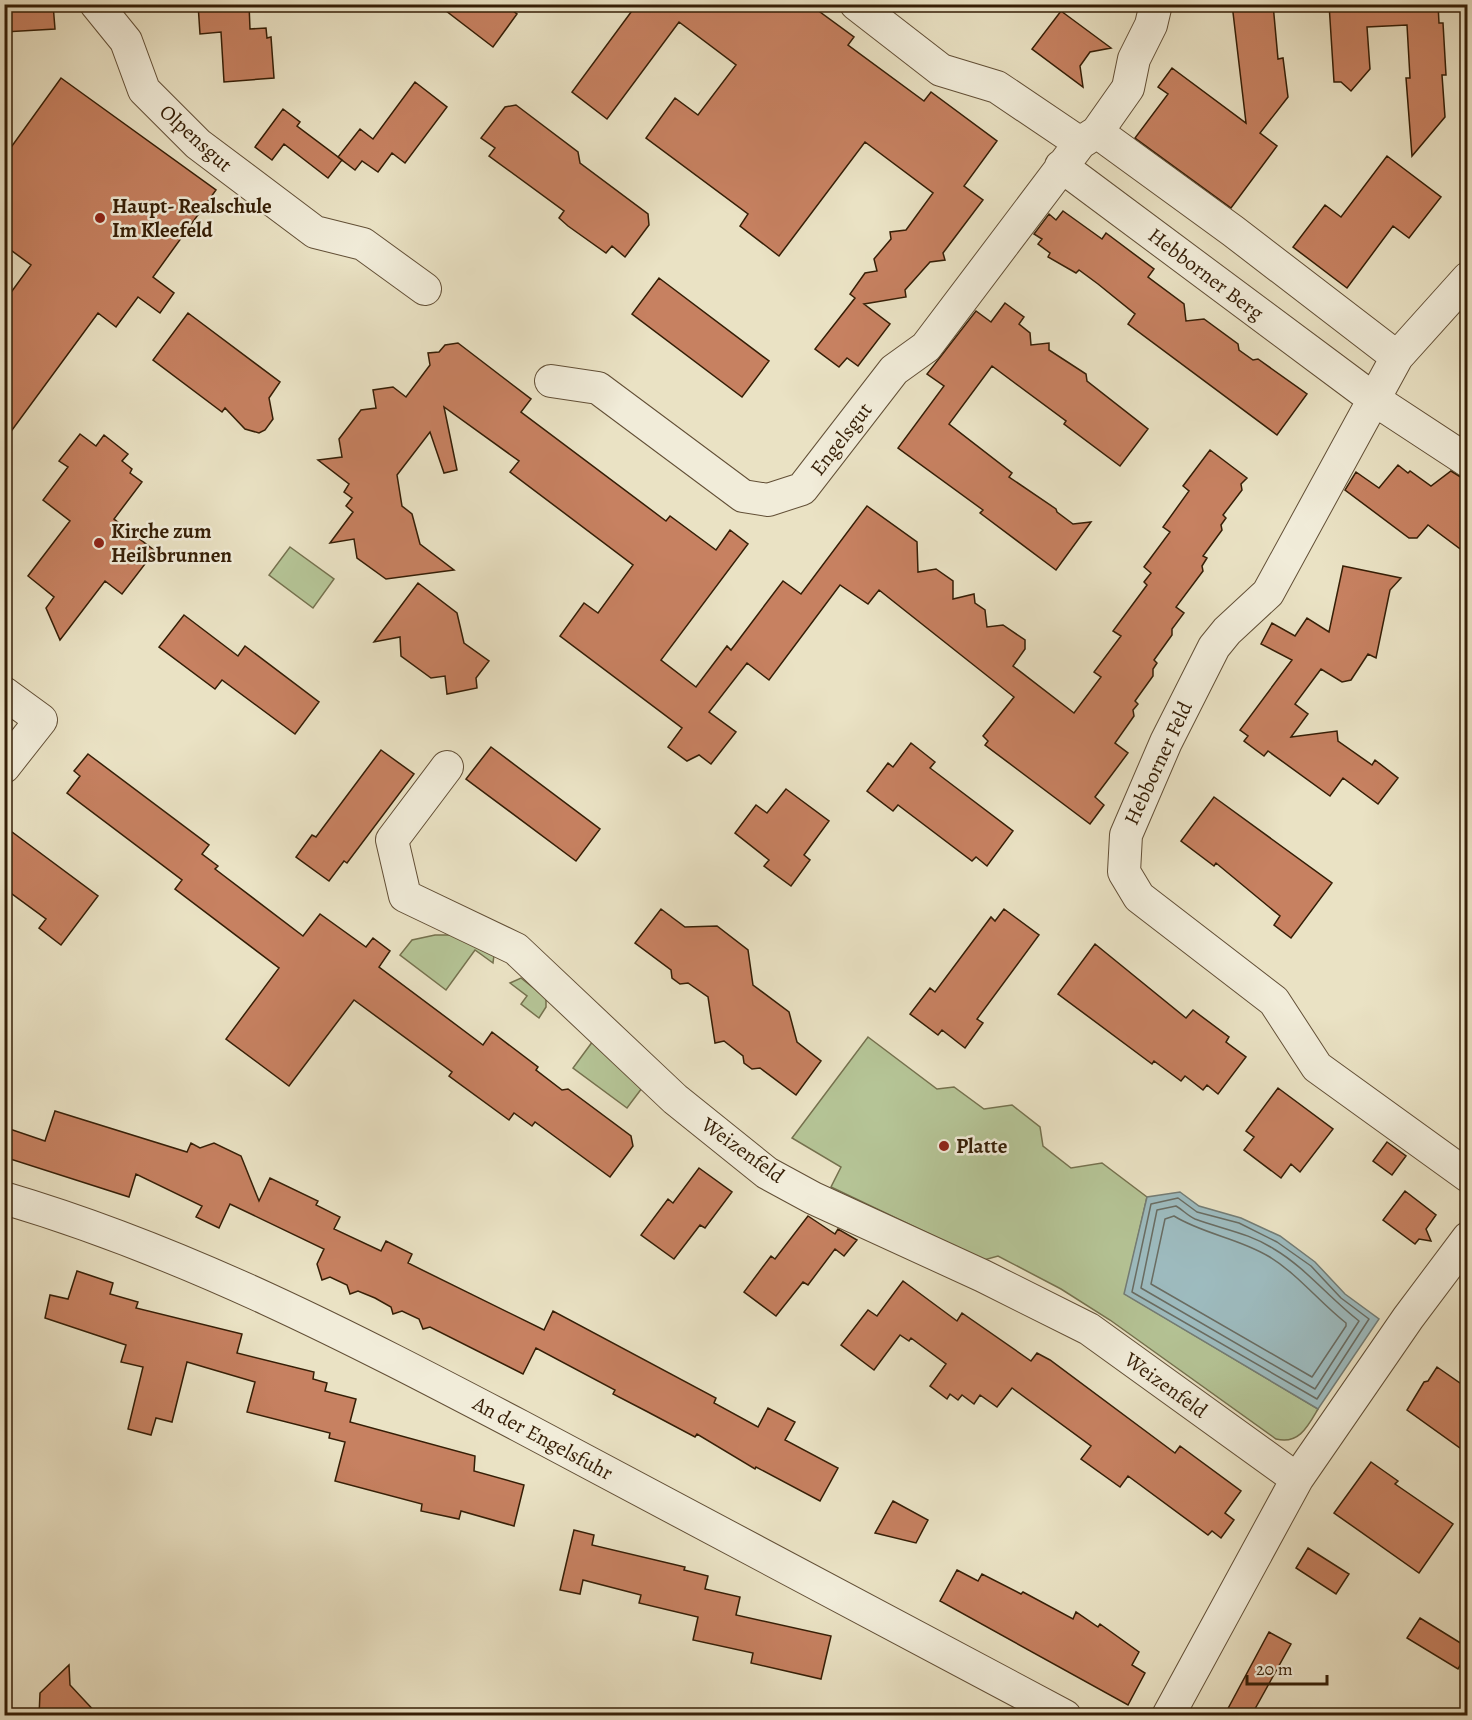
<svg xmlns="http://www.w3.org/2000/svg" width="1472" height="1720" font-family="Alegreya,serif">
<rect width="100%" height="100%" fill="#eae2c4"/>
<filter id="stains"><feTurbulence type="fractalNoise" baseFrequency=".00333" numOctaves="4"/><feColorMatrix values="0 0 0 0 .2 0 0 0 0 .09 0 0 0 0 .02 0 0 0 .5 -.17"/></filter>
<radialGradient id="worn" r=".72"><stop offset=".6" stop-color="#630" stop-opacity="0"/><stop offset="1" stop-color="#630" stop-opacity=".3"/></radialGradient>
<path fill="#b5c496" stroke="#75714e" stroke-width="1.5" d="M 290,547 L 334,579 L 313,608 L 269,575 Z
M 435,935 L 455,935 L 494,955 L 493,963 L 475,950 L 446,990 L 400,955 L 412,940 Z
M 521,978 L 546,998 L 546,1007 L 539,1018 L 521,1004 L 527,996 L 510,983 Z
M 868,1037 L 937,1089 L 954,1087 L 984,1109 L 1012,1105 L 1040,1127 L 1043,1146 L 1071,1168 L 1102,1163 L 1147,1197 L 1125,1294 L 1318,1409 C 1308,1426 1299,1445 1276,1439 L 1110,1320 L 1061,1289 L 998,1256 L 984,1260 L 831,1187 L 841,1167 L 792,1138 Z
M 593,1041 L 642,1088 L 627,1108 L 573,1068 Z"/>
<path fill="#9dbbbf" stroke="#737c75" stroke-width="1.5" d="M 1180,1192 L 1199,1206 L 1241,1218 L 1280,1236 L 1315,1262 L 1345,1294 L 1379,1319 L 1318,1409 L 1124,1294 L 1147,1197 Z"/>
<g fill="none" stroke-linecap="round" stroke-linejoin="round">
<path stroke="#696c62" stroke-width="1.5" d="M 1178,1198 L 1197,1212 L 1239,1223 L 1277,1242 L 1311,1266 L 1341,1298 L 1369,1319 L 1317,1399 L 1132,1292 L 1151,1204 Z
M 1176,1206 C 1183,1210 1188,1216 1195,1219 C 1222,1229 1249,1233 1274,1249 C 1306,1268 1329,1298 1359,1321 L 1315,1389 L 1141,1288 L 1157,1210 Z
M 1174,1216 C 1203,1234 1238,1238 1268,1256 C 1298,1274 1319,1302 1346,1323 L 1346,1326 L 1312,1377 L 1151,1284 L 1165,1219 Z"/>
</g>
<path fill="#c78161" stroke="#351e06" stroke-width="1.5" d="M 4,4 L 53,4 L 55,29 L 4,32 Z
M 198,4 L 249,4 L 250,29 L 266,28 L 267,38 L 271,37 L 274,78 L 224,82 L 221,32 L 200,34 Z
M 437,4 L 504,4 L 517,14 L 493,47 Z
M 637,4 L 809,4 L 854,37 L 848,45 L 924,101 L 931,92 L 997,141 L 964,186 L 983,200 L 943,253 L 945,260 L 930,262 L 905,290 L 906,297 L 864,304 L 890,324 L 858,366 L 847,358 L 839,367 L 815,349 L 855,298 L 850,294 L 865,273 L 877,271 L 874,259 L 891,239 L 890,232 L 906,230 L 933,193 L 865,142 L 779,256 L 740,226 L 748,214 L 646,138 L 675,98 L 698,115 L 736,65 L 679,22 L 607,119 L 572,92 Z
M 1232,4 L 1273,4 L 1278,59 L 1283,58 L 1288,97 L 1260,133 L 1277,146 L 1231,208 L 1135,138 L 1168,94 L 1158,87 L 1172,68 L 1246,123 Z
M 1329,4 L 1438,4 L 1439,23 L 1443,23 L 1446,75 L 1442,75 L 1445,117 L 1412,156 L 1406,78 L 1410,78 L 1407,25 L 1367,27 L 1370,69 L 1351,91 L 1341,82 L 1334,82 Z
M 1061,11 L 1111,48 L 1090,52 L 1080,66 L 1083,87 L 1032,49 Z
M 61,78 L 216,190 L 153,277 L 174,293 L 160,313 L 138,297 L 116,327 L 98,313 L 4,441 L 4,302 L 31,265 L 4,245 L 4,157 Z
M 415,82 L 447,107 L 405,163 L 392,153 L 378,172 L 362,161 L 355,170 L 338,157 L 360,129 L 373,139 Z
M 516,105 L 578,152 L 580,163 L 648,214 L 649,225 L 625,257 L 612,246 L 606,253 L 568,226 L 559,218 L 564,211 L 489,156 L 495,148 L 481,138 L 505,107 Z
M 283,109 L 300,122 L 297,126 L 342,160 L 328,178 L 284,144 L 272,160 L 255,147 Z
M 1387,156 L 1441,197 L 1409,238 L 1393,226 L 1347,288 L 1293,247 L 1325,205 L 1341,217 Z
M 1063,211 L 1102,239 L 1106,233 L 1154,269 L 1148,277 L 1184,304 L 1186,321 L 1204,319 L 1238,344 L 1239,350 L 1253,360 L 1258,359 L 1307,394 L 1277,435 L 1128,324 L 1135,314 L 1098,284 L 1079,270 L 1076,273 L 1048,257 L 1050,253 L 1038,244 L 1042,239 L 1034,234 L 1049,214 L 1056,220 Z
M 659,278 L 769,361 L 742,397 L 632,314 Z
M 1005,303 L 1024,317 L 1019,324 L 1030,333 L 1031,345 L 1049,343 L 1049,350 L 1086,374 L 1087,381 L 1148,429 L 1120,466 L 1064,424 L 1066,421 L 992,366 L 949,424 L 1012,473 L 1009,477 L 1056,509 L 1057,512 L 1073,524 L 1091,522 L 1056,570 L 980,513 L 983,510 L 898,448 L 944,386 L 927,374 L 976,311 L 991,322 Z
M 188,313 L 280,382 L 269,398 L 273,419 L 265,430 L 259,433 L 245,429 L 225,408 L 222,412 L 153,360 Z
M 458,343 L 531,399 L 521,412 L 666,521 L 670,516 L 716,550 L 730,530 L 748,544 L 661,660 L 696,687 L 727,646 L 731,650 L 783,581 L 801,594 L 867,506 L 917,542 L 918,572 L 936,569 L 953,581 L 953,599 L 974,594 L 975,603 L 985,610 L 987,627 L 1003,625 L 1025,640 L 1025,649 L 1013,666 L 1074,713 L 1101,677 L 1094,672 L 1121,636 L 1113,631 L 1147,585 L 1144,582 L 1151,573 L 1144,567 L 1170,532 L 1163,527 L 1189,491 L 1183,486 L 1210,450 L 1247,478 L 1241,484 L 1242,490 L 1223,515 L 1226,518 L 1221,525 L 1222,530 L 1203,556 L 1207,558 L 1202,566 L 1203,571 L 1176,607 L 1184,613 L 1172,629 L 1172,635 L 1154,660 L 1157,663 L 1153,669 L 1153,676 L 1135,701 L 1138,704 L 1133,710 L 1134,716 L 1115,743 L 1128,753 L 1095,797 L 1104,805 L 1090,824 L 985,745 L 988,741 L 983,736 L 1014,697 L 879,590 L 868,604 L 840,585 L 769,680 L 747,663 L 709,712 L 736,732 L 711,764 L 699,755 L 687,761 L 668,747 L 682,728 L 560,636 L 584,603 L 598,613 L 633,565 L 510,472 L 519,461 L 444,407 L 457,470 L 444,473 L 430,432 L 397,475 L 402,506 L 412,514 L 420,544 L 454,570 L 386,579 L 357,558 L 354,539 L 330,543 L 353,512 L 346,506 L 352,498 L 344,492 L 349,484 L 318,460 L 342,457 L 339,439 L 361,410 L 376,408 L 373,390 L 393,387 L 406,397 L 430,365 L 428,353 L 439,352 L 445,345 Z
M 80,434 L 96,446 L 104,435 L 128,454 L 122,461 L 132,469 L 130,473 L 142,482 L 114,519 L 155,551 L 122,594 L 105,581 L 60,640 L 46,608 L 54,597 L 28,576 L 70,521 L 43,500 L 68,467 L 59,461 Z
M 1398,465 L 1408,473 L 1410,471 L 1431,486 L 1451,471 L 1467,481 L 1467,554 L 1428,525 L 1417,538 L 1409,538 L 1345,490 L 1356,472 L 1379,488 Z
M 1343,566 L 1401,578 L 1390,590 L 1376,658 L 1368,654 L 1351,680 L 1342,682 L 1321,669 L 1295,704 L 1308,714 L 1291,737 L 1337,731 L 1338,741 L 1372,765 L 1375,760 L 1398,778 L 1378,804 L 1343,778 L 1330,796 L 1268,751 L 1264,756 L 1244,741 L 1248,736 L 1240,730 L 1292,660 L 1261,644 L 1272,623 L 1295,636 L 1307,618 L 1329,632 Z
M 418,583 L 457,613 L 464,643 L 489,661 L 476,678 L 477,688 L 447,694 L 445,676 L 431,678 L 401,656 L 400,637 L 374,642 Z
M 184,615 L 238,656 L 245,646 L 319,702 L 295,734 L 222,680 L 215,689 L 159,647 Z
M 911,743 L 935,762 L 930,768 L 1013,831 L 987,866 L 976,857 L 972,861 L 898,805 L 893,811 L 867,791 L 888,763 L 893,767 Z
M 491,747 L 600,829 L 576,861 L 466,779 Z
M 381,750 L 414,774 L 347,863 L 344,861 L 329,881 L 296,857 L 312,835 L 316,837 Z
M 88,754 L 209,845 L 202,854 L 218,866 L 215,869 L 303,936 L 320,914 L 366,947 L 373,938 L 390,951 L 379,967 L 483,1045 L 492,1032 L 538,1067 L 536,1070 L 562,1090 L 568,1089 L 631,1136 L 633,1146 L 610,1177 L 535,1122 L 532,1126 L 514,1113 L 509,1120 L 449,1076 L 452,1072 L 354,1000 L 289,1086 L 226,1039 L 279,968 L 175,889 L 182,880 L 67,793 L 80,776 L 74,771 Z
M 786,789 L 829,821 L 804,855 L 810,860 L 791,886 L 764,866 L 769,860 L 735,833 L 756,805 L 767,813 Z
M 1214,797 L 1332,883 L 1291,938 L 1274,925 L 1280,916 L 1216,863 L 1214,866 L 1181,841 Z
M 4,826 L 98,896 L 61,945 L 39,928 L 46,919 L 4,888 Z
M 661,909 L 685,927 L 717,926 L 748,950 L 753,985 L 789,1012 L 797,1042 L 821,1061 L 796,1095 L 760,1068 L 752,1069 L 744,1063 L 743,1056 L 724,1041 L 715,1043 L 708,997 L 688,983 L 680,984 L 672,978 L 671,970 L 635,943 Z
M 1004,909 L 1039,935 L 977,1019 L 983,1023 L 965,1048 L 942,1030 L 938,1035 L 910,1014 L 930,988 L 935,992 L 991,917 L 995,921 Z
M 1095,944 L 1186,1018 L 1193,1010 L 1229,1037 L 1226,1042 L 1246,1057 L 1218,1094 L 1207,1085 L 1203,1090 L 1185,1076 L 1181,1081 L 1154,1061 L 1152,1064 L 1058,994 Z
M 1278,1088 L 1333,1129 L 1300,1172 L 1291,1164 L 1281,1178 L 1244,1150 L 1254,1137 L 1246,1131 Z
M 55,1111 L 187,1152 L 191,1143 L 200,1148 L 214,1143 L 241,1156 L 259,1201 L 270,1178 L 318,1201 L 316,1205 L 340,1217 L 334,1229 L 381,1251 L 386,1241 L 412,1254 L 408,1263 L 544,1330 L 553,1311 L 716,1398 L 714,1403 L 758,1427 L 768,1408 L 795,1422 L 785,1440 L 838,1468 L 820,1501 L 756,1467 L 755,1469 L 697,1434 L 695,1437 L 646,1411 L 613,1394 L 615,1390 L 536,1348 L 523,1374 L 430,1327 L 423,1329 L 419,1319 L 402,1311 L 393,1314 L 391,1307 L 375,1298 L 358,1291 L 350,1294 L 347,1285 L 330,1277 L 322,1280 L 317,1264 L 324,1249 L 230,1204 L 219,1228 L 196,1217 L 202,1206 L 136,1174 L 129,1197 L 4,1157 L 4,1127 L 45,1141 Z
M 1387,1142 L 1406,1156 L 1392,1175 L 1373,1161 Z
M 699,1168 L 732,1192 L 705,1228 L 700,1225 L 674,1259 L 641,1235 L 668,1199 L 673,1203 Z
M 1405,1191 L 1436,1215 L 1426,1229 L 1431,1241 L 1419,1239 L 1415,1244 L 1383,1220 Z
M 808,1216 L 835,1234 L 838,1229 L 857,1240 L 844,1256 L 835,1249 L 808,1285 L 803,1282 L 776,1316 L 744,1292 L 771,1256 L 775,1259 Z
M 77,1271 L 113,1283 L 110,1294 L 138,1302 L 136,1308 L 242,1334 L 237,1353 L 314,1372 L 313,1379 L 327,1383 L 325,1391 L 356,1399 L 350,1422 L 475,1456 L 474,1471 L 524,1485 L 514,1526 L 461,1511 L 459,1519 L 421,1511 L 422,1504 L 335,1481 L 345,1442 L 329,1438 L 330,1433 L 247,1412 L 255,1382 L 187,1362 L 172,1422 L 156,1418 L 151,1435 L 128,1429 L 143,1367 L 121,1362 L 126,1345 L 45,1318 L 50,1295 L 68,1299 Z
M 903,1281 L 957,1321 L 962,1313 L 1031,1361 L 1037,1353 L 1050,1360 L 1175,1453 L 1180,1446 L 1241,1491 L 1225,1513 L 1234,1520 L 1221,1538 L 1212,1531 L 1208,1535 L 1128,1476 L 1120,1487 L 1081,1459 L 1091,1446 L 1012,1388 L 997,1407 L 980,1395 L 974,1404 L 962,1395 L 958,1400 L 950,1394 L 947,1399 L 930,1386 L 946,1364 L 911,1338 L 909,1341 L 900,1335 L 874,1370 L 841,1345 L 868,1310 L 877,1316 Z
M 1437,1367 L 1467,1388 L 1467,1453 L 1407,1410 L 1424,1382 L 1428,1381 Z
M 1371,1462 L 1398,1481 L 1395,1484 L 1453,1524 L 1419,1573 L 1334,1513 Z
M 893,1501 L 928,1520 L 916,1543 L 875,1533 Z
M 574,1530 L 594,1535 L 592,1545 L 685,1567 L 684,1570 L 708,1576 L 705,1589 L 740,1597 L 736,1615 L 831,1636 L 821,1679 L 751,1663 L 753,1653 L 693,1640 L 698,1617 L 639,1603 L 641,1595 L 583,1580 L 580,1594 L 560,1590 Z
M 1308,1548 L 1349,1574 L 1336,1594 L 1296,1568 Z
M 957,1570 L 978,1581 L 982,1574 L 1021,1594 L 1023,1592 L 1073,1619 L 1076,1612 L 1098,1627 L 1100,1624 L 1139,1652 L 1132,1665 L 1145,1673 L 1128,1705 L 940,1601 Z
M 1420,1618 L 1467,1647 L 1467,1654 L 1458,1669 L 1407,1638 Z
M 1269,1632 L 1291,1644 L 1251,1716 L 1224,1716 Z
M 69,1665 L 70,1685 L 99,1716 L 39,1716 L 40,1693 Z"/>
<g fill="none" stroke-linecap="round" stroke-linejoin="round">
<defs>
<path id="minor" d="M 96,4 L 126,41 L 144,90 L 198,144 L 315,232 L 363,244 L 425,289
M 856,4 L 941,70 L 997,87 L 1080,143
M 1097,132 L 1233,231 L 1397,357
M 1061,166 L 1375,400 L 1468,461
M 1468,278 L 1397,357 L 1268,593 L 1227,631 L 1214,647 L 1166,742 L 1126,835 L 1124,872 L 1139,897 L 1274,1001 L 1317,1067 L 1468,1176
M 551,381 L 598,388 L 743,496 L 768,500 L 802,489 L 894,370 L 926,347 L 1080,143 L 1097,132 L 1128,88 L 1134,59 L 1151,25 L 1156,4
M 4,693 L 41,720 L 4,767
M 447,767 L 392,840 L 405,896 L 516,949 L 675,1099 L 767,1173 L 813,1198 L 983,1276 L 1089,1329 L 1297,1479 L 1168,1716
M 4,1198 C 187,1252 352,1338 520,1426 C 702,1521 883,1619 1065,1716
M 1297,1479 L 1408,1318 L 1468,1238"/>
</defs>
<use href="#minor" stroke="#624f36" stroke-width="34"/>
<use href="#minor" stroke="#f1ecd9" stroke-width="32"/>
</g>
<g fill="#8f2418" stroke="#f1ecd9" stroke-width="2">
<circle cx="100" cy="218" r="6"/>
<circle cx="99" cy="543" r="6"/>
<circle cx="944" cy="1146" r="6"/>
</g>
<g text-anchor="middle" dominant-baseline="central" stroke-width="5" stroke-linejoin="round" paint-order="stroke">
<g font-size="21" fill="#351e06" stroke="#f1ecd9">
<text transform="translate(196 138) rotate(42)">Olpensgut</text>
<text transform="translate(1206 274) rotate(37)">Hebborner Berg</text>
<text transform="translate(841 439) rotate(-52)">Engelsgut</text>
<text transform="translate(1158 763) rotate(-65)">Hebborner Feld</text>
<text transform="translate(743 1150) rotate(36)">Weizenfeld</text>
<text transform="translate(1166 1385) rotate(36)">Weizenfeld</text>
<text transform="translate(543 1438) rotate(28)">An der Engelsfuhr</text>
</g>
<g font-size="21" font-weight="bold" fill="#351e06" stroke="#f1ecd9" text-anchor="start">
<text x="112" y="206">Haupt- Realschule<tspan x="112" dy="24">Im Kleefeld</tspan></text>
<text x="111" y="531">Kirche zum<tspan x="111" dy="24">Heilsbrunnen</tspan></text>
<text x="956" y="1146">Platte</text>
</g>
</g>
<rect width="1472" height="1720" fill="none" stroke="#eae2c4" stroke-width="24"/>
<rect x="6" y="6" width="1460" height="1708" fill="none" stroke="#351e06" stroke-width="3"/>
<rect x="12" y="12" width="1448" height="1696" fill="none" stroke="#351e06" stroke-width="1.5"/>
<path d="M1247 1675v9h80v-9" fill="none" stroke="#351e06" stroke-width="3"/>
<text x="1256" y="1675" font-size="18" fill="#351e06" stroke="#f1ecd9" stroke-width="4.5" paint-order="stroke">20 m</text>
<rect width="100%" height="100%" filter="url(#stains)"/>
<rect width="100%" height="100%" fill="url(#worn)"/>
</svg>
